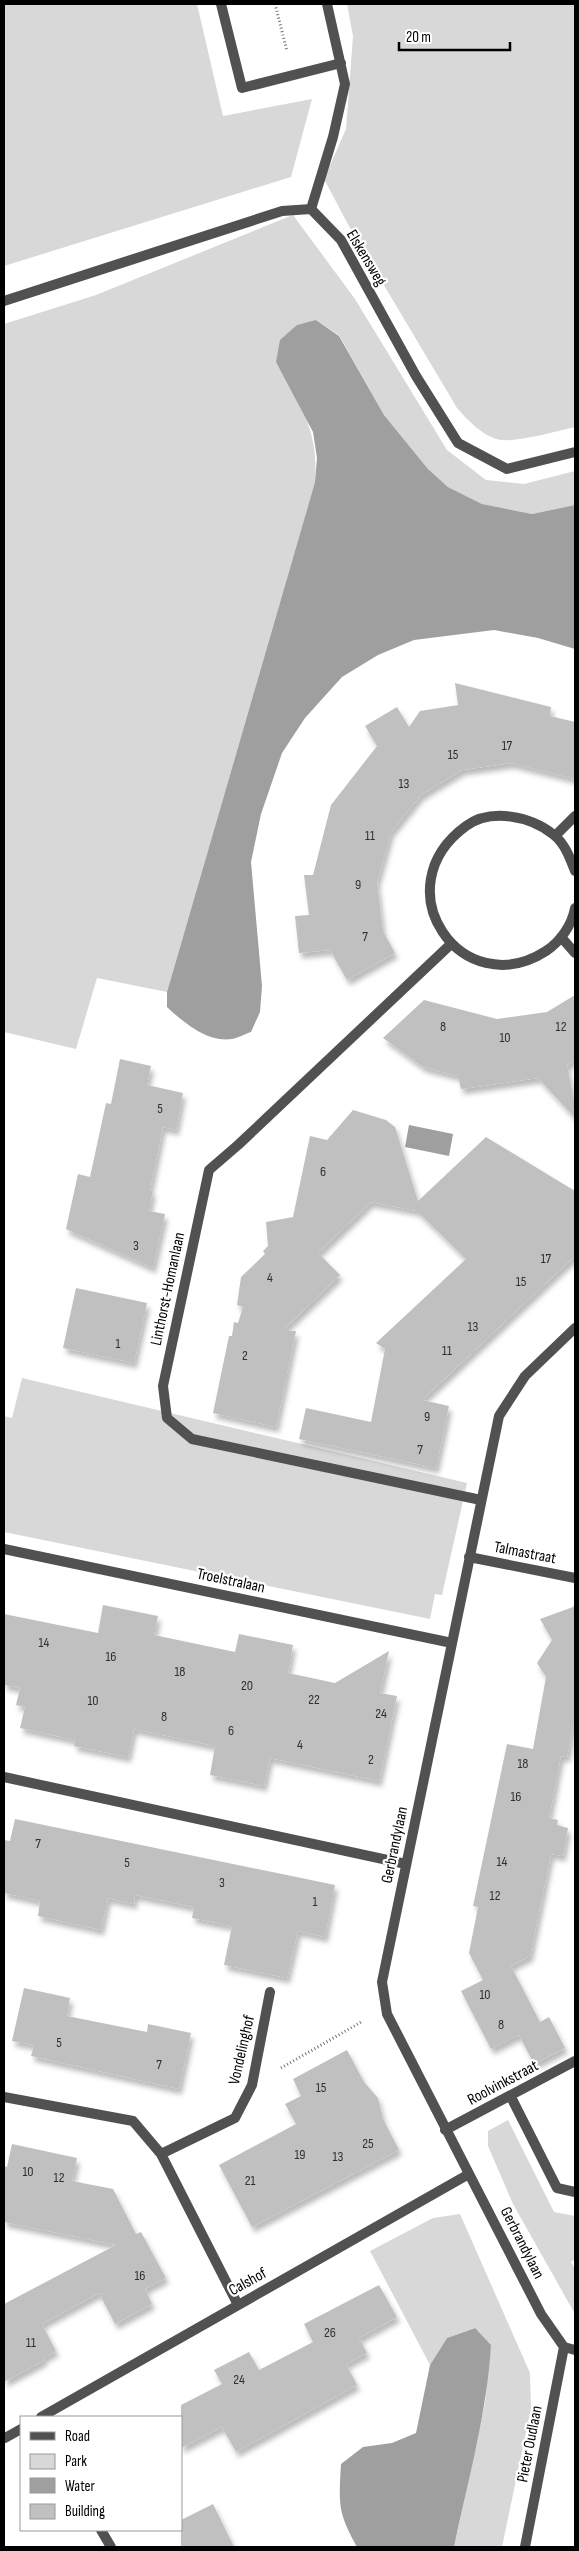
<svg xmlns="http://www.w3.org/2000/svg" width="579" height="2551" font-family="'Sofia Sans Condensed',sans-serif">
<defs>
<filter id="shadow"><feDropShadow dx="3" dy="5.5" stdDeviation="2.5" flood-color="#0004"/></filter>
</defs>
<rect width="100%" height="100%" fill="#fff"/>
<path fill="#d8d8d8" d="M 4,4 L 197,4 L 223,116 L 312,99 L 291,177 L 4,266 Z
M 347,4 L 575,4 L 575,427 C 557,431 519,442 501,440 C 483,437 468,420 457,408 L 350,228 L 324,179 L 346,129 L 353,36 Z
M 293,215 L 355,299 L 447,450 L 486,480 L 524,484 L 575,471 L 575,505 L 532,514 L 482,504 L 448,487 L 428,469 L 384,415 L 339,335 L 316,320 L 276,362 C 301,404 319,432 315,482 L 167,992 L 97,978 L 76,1049 L 4,1032 L 4,324 L 96,295 Z
M 22,1378 L 467,1483 L 442,1595 L 435,1594 L 430,1619 L 4,1532 L 4,1416 L 12,1418 Z
M 508,2120 L 554,2212 L 575,2216 L 575,2259 L 571,2262 L 575,2269 L 575,2314 L 513,2204 L 488,2146 L 488,2131 Z
M 460,2214 L 530,2373 L 531,2408 L 502,2547 L 454,2547 L 485,2403 L 491,2345 L 474,2328 L 447,2338 L 430,2365 L 370,2251 L 433,2218 Z"/>
<path fill="#9f9f9f" d="M 316,320 L 339,336 L 384,415 L 428,469 L 448,487 L 482,504 L 532,514 L 575,505 L 575,649 L 538,638 L 494,630 L 414,640 L 378,655 L 342,677 L 305,718 L 282,753 L 261,814 L 251,862 L 262,986 L 260,1012 L 251,1032 C 245,1034 238,1038 232,1039 C 208,1043 183,1022 167,1007 L 167,992 L 315,482 L 317,458 L 313,432 L 276,362 L 280,340 L 297,325 Z
M 409,1125 L 453,1134 L 449,1156 L 405,1147 Z
M 475,2328 L 491,2345 C 487,2413 468,2480 454,2547 L 357,2547 C 337,2511 339,2503 341,2464 L 363,2447 L 392,2443 L 416,2433 L 430,2365 L 447,2338 Z"/>
<path fill="#c0c0c0" filter="url(#shadow)" d="M 455,683 L 551,707 L 550,716 L 575,722 L 575,779 L 511,763 L 462,770 L 421,795 L 391,832 L 377,882 L 383,931 L 395,953 L 347,980 L 330,950 L 299,953 L 295,916 L 309,915 L 304,875 L 313,875 L 331,805 L 377,746 L 365,726 L 397,707 L 409,727 L 420,711 L 458,705 Z
M 575,995 L 575,1060 L 567,1065 L 575,1105 L 575,1118 L 538,1078 L 461,1089 L 458,1076 L 423,1067 L 383,1038 L 424,1000 L 497,1019 L 547,1012 Z
M 120,1059 L 151,1066 L 147,1085 L 183,1093 L 176,1130 L 163,1127 L 150,1190 L 153,1191 L 149,1211 L 165,1214 L 153,1268 L 66,1229 L 78,1174 L 90,1177 L 106,1103 L 111,1104 Z
M 353,1110 L 386,1120 L 395,1127 L 418,1201 L 486,1137 L 575,1191 L 575,1256 L 422,1400 L 449,1406 L 436,1468 L 299,1439 L 306,1408 L 371,1422 L 385,1349 L 376,1343 L 466,1259 L 417,1211 L 371,1202 L 318,1253 L 340,1275 L 282,1331 L 296,1331 L 276,1427 L 213,1413 L 229,1336 L 232,1336 L 234,1322 L 238,1323 L 243,1307 L 237,1305 L 241,1277 L 265,1254 L 263,1251 L 268,1246 L 266,1222 L 293,1217 L 310,1136 L 327,1140 Z
M 76,1288 L 147,1303 L 134,1363 L 63,1348 Z
M 575,1603 L 575,1717 L 567,1757 L 561,1756 L 549,1818 L 558,1820 L 557,1825 L 568,1828 L 563,1856 L 551,1854 L 530,1956 L 511,1966 L 540,2022 L 549,2017 L 565,2048 L 534,2064 L 519,2035 L 491,2049 L 461,1991 L 483,1980 L 469,1953 L 478,1907 L 473,1906 L 507,1744 L 533,1749 L 546,1677 L 537,1663 L 552,1640 L 540,1619 L 573,1607 Z
M 103,1605 L 158,1616 L 154,1635 L 235,1652 L 239,1634 L 293,1645 L 288,1673 L 335,1683 L 389,1651 L 380,1693 L 397,1696 L 379,1781 L 270,1758 L 264,1786 L 210,1775 L 215,1746 L 134,1729 L 128,1757 L 74,1746 L 75,1740 L 20,1728 L 25,1707 L 16,1705 L 20,1688 L 4,1685 L 4,1614 L 98,1633 Z
M 15,1819 L 335,1885 L 325,1937 L 298,1931 L 287,1978 L 224,1965 L 232,1926 L 192,1918 L 194,1907 L 135,1895 L 134,1904 L 108,1898 L 101,1930 L 38,1916 L 40,1901 L 4,1893 L 4,1840 L 10,1841 Z
M 24,1988 L 70,1998 L 67,2016 L 147,2032 L 148,2024 L 191,2033 L 179,2089 L 31,2056 L 34,2045 L 12,2041 Z
M 347,2050 L 364,2082 L 378,2098 L 383,2119 L 399,2150 L 252,2227 L 219,2165 L 296,2124 L 285,2104 L 301,2096 L 293,2079 Z
M 12,2144 L 77,2158 L 72,2181 L 113,2189 L 136,2234 L 141,2232 L 166,2278 L 145,2289 L 152,2304 L 115,2324 L 99,2293 L 42,2324 L 56,2351 L 43,2358 L 45,2360 L 4,2382 L 4,2304 L 116,2245 L 4,2222 L 4,2166 L 7,2167 Z
M 379,2285 L 397,2317 L 359,2338 L 367,2353 L 346,2364 L 357,2385 L 236,2452 L 222,2427 L 181,2448 L 181,2405 L 222,2384 L 214,2370 L 249,2352 L 259,2370 L 313,2342 L 304,2324 Z
M 213,2504 L 234,2547 L 181,2547 L 181,2520 Z"/>
<g fill="none" stroke-linecap="round" stroke-linejoin="round">
<path stroke="#737373" stroke-width="3" stroke-dasharray="1 2.5" stroke-linecap="butt" d="M 275,4 L 287,51
M 281,2068 L 363,2021"/>
<path stroke="#515151" stroke-width="10" d="M 221,4 L 242,88 L 341,63
M 311,209 L 333,137 L 345,84 L 327,4"/>
<path stroke="#515151" stroke-width="10" d="M 4,301 L 282,211 L 311,209 L 341,240 L 416,376 L 458,443 L 507,469 L 575,452
M 555,836 L 575,816
M 575,871 C 570,858 565,844 554,835 C 531,816 491,808 466,826 C 381,888 462,1005 546,951 C 560,942 572,925 575,908
M 561,937 L 575,953
M 451,944 L 238,1145 L 209,1170 L 163,1386 L 167,1418 L 192,1439 L 481,1500
M 575,1328 L 525,1376 L 499,1416 L 382,1982 L 387,2014 L 541,2314 L 564,2347 L 575,2350
M 4,1549 L 452,1643
M 469,1557 L 575,1578
M 4,1777 L 406,1864
M 4,2097 L 133,2121 L 161,2154 L 238,2305
M 511,2097 L 557,2188 L 575,2192
M 445,2130 L 575,2061
M 161,2154 L 235,2118 L 252,2085 L 270,1992
M 41,2417 L 469,2174
M 5,2438 L 21,2429
M 101,2530 L 111,2547
M 525,2547 L 564,2347"/>
</g>
<g text-anchor="middle" dominant-baseline="central" stroke-width="4.5" stroke-linejoin="round" paint-order="stroke">
<g font-size="14" fill="#303030">
<text x="507" y="745">17</text>
<text x="453" y="754">15</text>
<text x="404" y="783">13</text>
<text x="370" y="835">11</text>
<text x="358" y="884">9</text>
<text x="365" y="936">7</text>
<text x="443" y="1026">8</text>
<text x="561" y="1026">12</text>
<text x="505" y="1037">10</text>
<text x="160" y="1108">5</text>
<text x="323" y="1171">6</text>
<text x="136" y="1245">3</text>
<text x="546" y="1258">17</text>
<text x="270" y="1277">4</text>
<text x="521" y="1281">15</text>
<text x="473" y="1326">13</text>
<text x="118" y="1343">1</text>
<text x="447" y="1350">11</text>
<text x="245" y="1355">2</text>
<text x="427" y="1416">9</text>
<text x="420" y="1449">7</text>
<text x="44" y="1642">14</text>
<text x="111" y="1656">16</text>
<text x="180" y="1671">18</text>
<text x="247" y="1685">20</text>
<text x="314" y="1699">22</text>
<text x="93" y="1700">10</text>
<text x="381" y="1713">24</text>
<text x="164" y="1716">8</text>
<text x="231" y="1730">6</text>
<text x="300" y="1744">4</text>
<text x="371" y="1759">2</text>
<text x="523" y="1763">18</text>
<text x="516" y="1796">16</text>
<text x="38" y="1843">7</text>
<text x="502" y="1861">14</text>
<text x="127" y="1862">5</text>
<text x="222" y="1882">3</text>
<text x="495" y="1895">12</text>
<text x="315" y="1901">1</text>
<text x="485" y="1994">10</text>
<text x="501" y="2024">8</text>
<text x="59" y="2042">5</text>
<text x="159" y="2064">7</text>
<text x="321" y="2087">15</text>
<text x="368" y="2143">25</text>
<text x="300" y="2154">19</text>
<text x="338" y="2156">13</text>
<text x="28" y="2171">10</text>
<text x="59" y="2177">12</text>
<text x="250" y="2180">21</text>
<text x="140" y="2275">16</text>
<text x="330" y="2332">26</text>
<text x="31" y="2342">11</text>
<text x="239" y="2379">24</text>
</g>
<g font-size="16" fill="#000" stroke="#fff">
<text transform="translate(366 258) rotate(59)">Elskensweg</text>
<text transform="translate(168 1289) rotate(-78)">Linthorst-Homanlaan</text>
<text transform="translate(525 1553) rotate(11)">Talmastraat</text>
<text transform="translate(231 1581) rotate(12)">Troelstralaan</text>
<text transform="translate(395 1845) rotate(-78)">Gerbrandylaan</text>
<text transform="translate(242 2050) rotate(-77)">Vondelinghof</text>
<text transform="translate(503 2083) rotate(-28)">Roolvinkstraat</text>
<text transform="translate(522 2243) rotate(63)">Gerbrandylaan</text>
<text transform="translate(248 2282) rotate(-29)">Calshof</text>
<text transform="translate(530 2444) rotate(-79)">Pieter Oudlaan</text>
</g>
</g>
<rect width="579" height="2551" fill="none" stroke="#000000" stroke-width="10"/>
<rect x="20" y="2416" width="162" height="115" fill="#ffffff" stroke="#999999"/>
<rect x="30" y="2432" width="25" height="8" fill="#515151" stroke="#999999"/>
<text x="65" y="2441" font-size="15" fill="#000000">Road</text>
<rect x="30" y="2454" width="25" height="15" fill="#d8d8d8" stroke="#999999"/>
<text x="65" y="2466" font-size="15" fill="#000000">Park</text>
<rect x="30" y="2478" width="25" height="15" fill="#9f9f9f" stroke="#999999"/>
<text x="65" y="2491" font-size="15" fill="#000000">Water</text>
<rect x="30" y="2504" width="25" height="15" fill="#c0c0c0" stroke="#999999"/>
<text x="65" y="2516" font-size="15" fill="#000000">Building</text>
<path d="M399 42v8h111v-8" fill="none" stroke="#000000" stroke-width="2.5"/>
<text x="406" y="42" font-size="15" fill="#000000" stroke="#ffffff" stroke-width="4" paint-order="stroke">20 m</text>
</svg>
